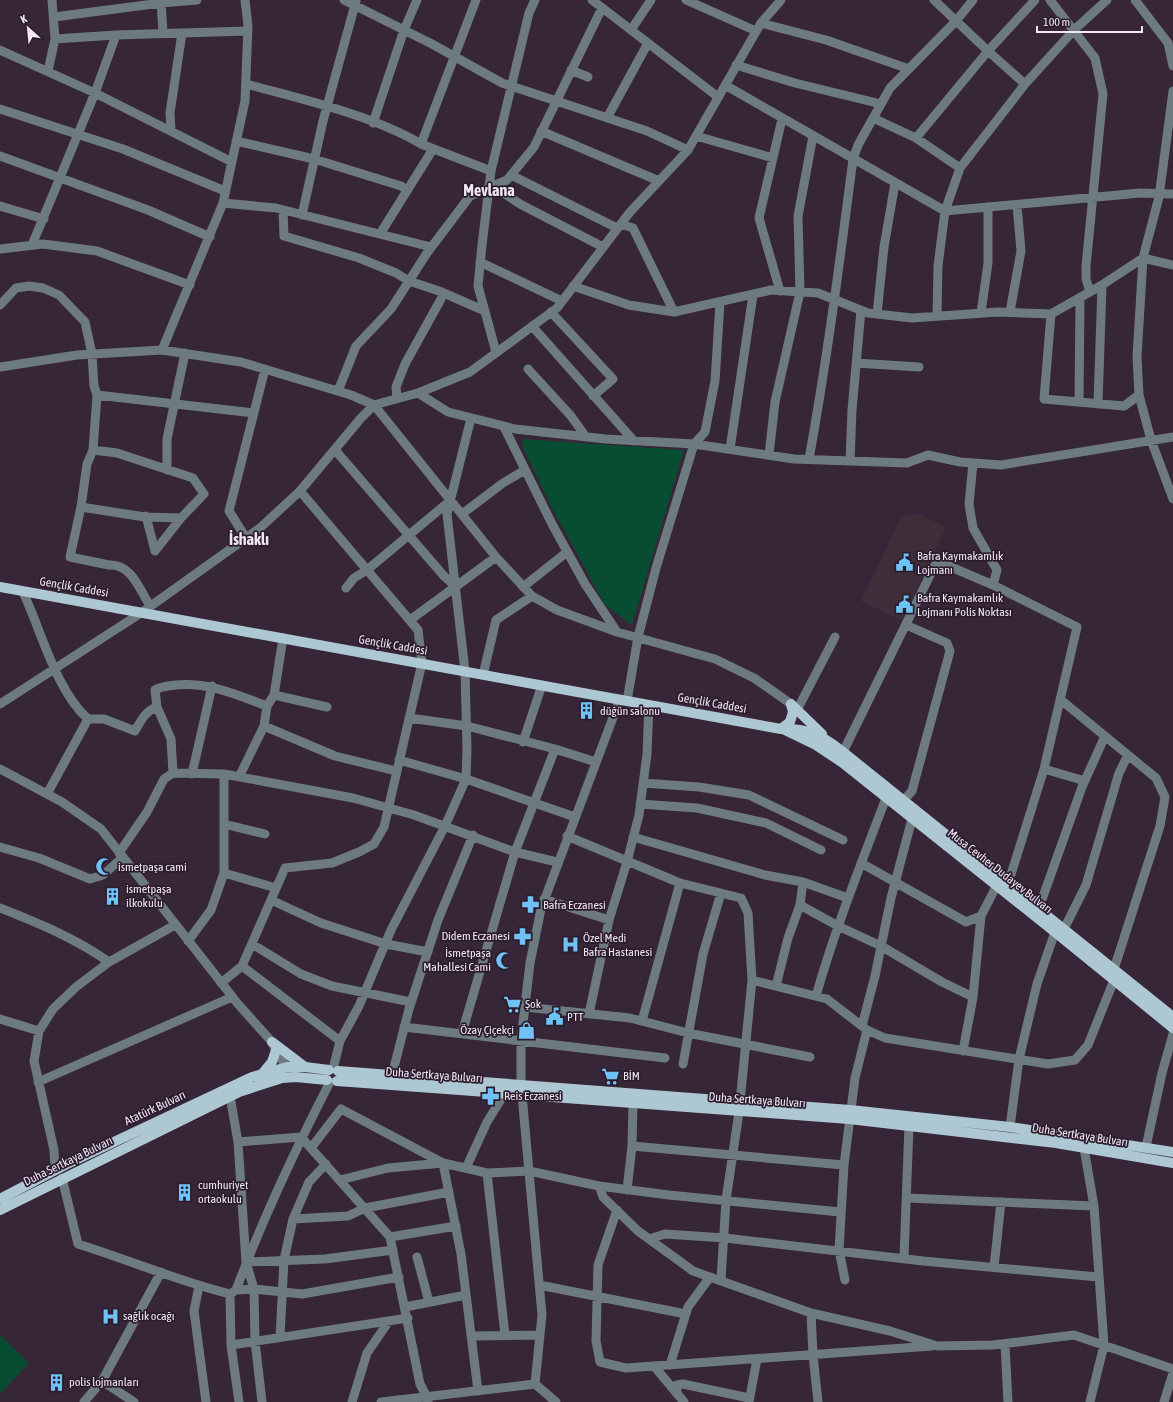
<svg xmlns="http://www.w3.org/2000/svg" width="1173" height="1402" font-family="'Asap Condensed',sans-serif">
<rect width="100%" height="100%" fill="#362638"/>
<path fill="#3e2e3a" d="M 918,514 L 946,527 L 902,621 L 861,601 L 901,517 Z"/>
<path fill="#084d31" d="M 522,439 L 684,450 L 632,625 L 605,605 L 552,508 L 524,450 Z
M 0,1335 L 29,1363 L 0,1394 Z"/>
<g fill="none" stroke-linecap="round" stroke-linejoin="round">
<path stroke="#6d7a80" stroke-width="9" d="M 161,0 L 163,33
M 344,0 L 432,44 L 502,83 L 647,131 L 688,150
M 476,0 L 421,144 L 491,171
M 592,0 L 718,97
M 686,0 L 756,31
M 934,0 L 988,51 L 1035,0
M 1050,0 L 1095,58 L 1103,94 L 1086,266 L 1086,279 L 1090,292
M 1135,0 L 1168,43 L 1173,66
M 54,17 L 161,3 L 197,0
M 761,23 L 826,40 L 909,69
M 631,30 L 651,0
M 55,39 L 116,35 L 248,31
M 0,50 L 95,93 L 232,162
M 736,65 L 795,83 L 881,104
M 571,70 L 588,77
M 48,71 L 55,39 L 52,0
M 246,84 C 301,99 372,115 421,144
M 725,85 L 945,211 L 1140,193 L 1173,194
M 1173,91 L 1159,197 L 1143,258 L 1137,357 L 1139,395 L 1151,440 L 1173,499
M 0,109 L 123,149 L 225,191
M 607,118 L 648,43
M 873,118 L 916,138 L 960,168
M 373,123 L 404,30 L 417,0
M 171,130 L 170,113 L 182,33
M 541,131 L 659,181
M 696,136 L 773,158
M 916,138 L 988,51 L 1025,84
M 236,141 L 314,159 L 401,186 L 407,190
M 0,156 L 148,210 L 210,237
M 511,175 L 617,228
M 489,186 L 502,192 L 520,204 L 603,247
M 223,203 L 276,208 L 431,247
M 0,206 L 44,219
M 283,210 L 284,236 L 359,258 L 396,273 L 409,281 L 439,291 L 485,311
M 302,215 L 323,121 L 356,1
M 621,224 L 633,228 L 674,312
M 380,234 L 433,149
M 32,245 L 95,93 L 116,35
M 0,249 L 43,244 L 97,251 L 190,285
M 480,262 L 562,301
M 573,286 L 629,305 L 674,312 L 771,290 L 818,293 L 868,313 L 912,318 L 998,312 L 1051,314 L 1102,285 L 1143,258 L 1173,265
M 780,291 L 759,218 L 782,119
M 0,305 L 16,288 L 29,286 L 43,288 L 59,295 L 85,322 L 92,354 L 94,386 L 97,395 L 93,450 L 87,464 L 81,507 L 70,557 L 109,565 C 131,563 140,590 150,606
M 551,312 L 613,379 L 593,396
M 1010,312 L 1021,251 L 1017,205
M 981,313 L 988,263 L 988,207
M 877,314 L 884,247 L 895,183
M 1051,314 L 1044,399 L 1124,406 L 1139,395
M 937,316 L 938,266 L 945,211 L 960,168 L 1025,84 L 1074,30 L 1107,0
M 532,326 L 634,441
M 162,350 L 223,203 L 245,101 L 248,26 L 245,0
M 496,352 L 478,286 L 482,245 L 491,171 L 529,13 L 535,0
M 856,363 L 919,367
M 0,367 L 77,355 L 162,350 L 241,362 L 351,395 L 374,405 L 496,557 L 532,596 L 557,610 L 617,632 L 715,659 L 754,678 L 791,704
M 528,369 L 571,416 L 586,437
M 338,391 L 356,346 L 391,309 L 427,253 L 470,196 L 507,180 L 534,147 L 602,8
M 418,393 L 448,412 L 515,429 L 606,439 L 694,444 L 794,459 L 907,463 L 928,455 L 960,462 L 1001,465 L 1173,437
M 97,395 L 254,413
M 397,398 L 396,387 L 405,364 L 441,299
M 1079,402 L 1080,298
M 1098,404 L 1102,285
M 504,427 L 552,524 L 585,584 L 617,632
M 730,449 L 753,295
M 93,450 L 117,453 L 193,478 L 204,494 L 181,518 L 155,551
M 335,450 L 444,576 L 455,586
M 769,455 L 775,402 L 800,292 L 798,216 L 813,136
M 809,459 C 827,360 840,260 853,159 L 858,145 L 890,88 L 956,21 L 973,0
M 850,461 L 852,410 L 861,310
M 973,463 L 969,504 L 973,528 L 997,570 L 993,585
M 167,470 L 167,439 L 185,353
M 81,507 L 145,517 L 181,518
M 462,514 L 503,483 L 525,470
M 146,516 L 155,551
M 246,538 L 229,511 L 265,369
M 523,587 L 567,552
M 346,588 L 354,578 L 367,570 L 451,500
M 23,592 C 41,630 56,691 88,719 L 104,719 L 135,731 C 141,721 145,711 157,707
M 410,620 L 496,557
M 483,675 L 496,620 L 532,596
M 274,695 L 327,707
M 1061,700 L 1156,778 L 1165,797 L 1160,826 L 1114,969
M 627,701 L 638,637 L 656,568 L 694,444 L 705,432 L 715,381 L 720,303
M 0,704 L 141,613 L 260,528 L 300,491 L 361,418 L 374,405 L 418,393 L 470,372 L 557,308 L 630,212 L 688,150 L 761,23 L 781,0
M 797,710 L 835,637
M 409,718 L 467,726 L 555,749 L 596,762
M 264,726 L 335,756 L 396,771
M 523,742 L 542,685
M 843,752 L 937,561 L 993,585 L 1077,627 L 1044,769 L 1008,884
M 399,760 L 466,779 L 575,817
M 0,769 L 62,802 L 101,829 L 238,1004 L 272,1042 L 278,1055 L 291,1072
M 1044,769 L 1085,781
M 173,773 L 224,774 L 353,798 L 414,815 L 515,852 L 557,862
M 192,774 L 212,686
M 239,777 L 264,726 L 267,706 L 274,695 L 283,638
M 643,783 L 699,787 L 749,795 L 843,840
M 47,794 L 88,719
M 904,800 L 912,791 L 950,651 L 947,643 L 906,625
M 640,804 L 697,808 L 766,823 L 821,850
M 224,824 L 265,834
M 567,836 L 680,883 L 741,898 L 748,913 L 752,980 L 740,1102
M 633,837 L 765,875 L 803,882 L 848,898
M 0,847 L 39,858 L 90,879 L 103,875 L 123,857
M 119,853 L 147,812 L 164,779 L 173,773 L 171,739 L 157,707 L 155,690 C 162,686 169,686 176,685 C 209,682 237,695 267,706
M 861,863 L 966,922 L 981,916
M 224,873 L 276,888
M 803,882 L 800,905 L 838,926 L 881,946 L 942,982 L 973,997
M 544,899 L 609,920
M 271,900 L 321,923 L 386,944 L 428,952
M 0,908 C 38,923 75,938 109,962
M 1039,908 L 1082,787 L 1105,736
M 1064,929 L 1086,885 L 1119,773 L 1128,755
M 188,941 L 211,910 L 224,873 L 224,774
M 252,944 L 301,974 L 332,986 L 411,1002
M 242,966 L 340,1041
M 752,980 L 827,999 L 867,1030 L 885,1038 L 1048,1064 L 1075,1060 L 1088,1045 L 1114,980
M 221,983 L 242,966 L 285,868 L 332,863 L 359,852 L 374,844 L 384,827 L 422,663 L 418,630 L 300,491
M 776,986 L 788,938 L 800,905
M 816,996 C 835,929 861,864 886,798
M 525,1007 L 630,1018 L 688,1033 L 810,1057
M 589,1014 L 609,920 L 627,862 L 639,815 L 647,754 L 649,705
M 0,1019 L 39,1031
M 642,1021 L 680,883
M 862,1026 L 875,976 L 891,898 L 912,819
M 404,1027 L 665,1058
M 462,1033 L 515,852 L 555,749
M 963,1051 L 973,997 L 981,916 L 997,885
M 683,1064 L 703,954 L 721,893
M 333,1069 L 340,1041 L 359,1006 L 391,930 L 445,826 L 466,779 L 467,750 L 465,671 L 447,514 L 471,418
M 392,1075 L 409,1009 L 438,920 L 473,835
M 38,1082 L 232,997
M 230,1096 L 238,1142 L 246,1262 L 254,1289 L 255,1341 L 262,1402
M 1010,1127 L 1019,1059 L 1037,984 L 1055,932
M 238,1142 L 301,1137 L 390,1237 L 420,1384 L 427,1397 L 428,1402
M 632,1146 L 844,1165
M 1146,1147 L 1162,1073 L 1173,1034
M 311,1148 L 341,1109 L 443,1163 L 461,1254 L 478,1391
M 1084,1148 L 1094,1206 L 1104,1345 L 1090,1402
M 466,1168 L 487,1122 L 505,1093
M 55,1170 L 54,1150 L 34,1061 L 39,1031 L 53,1009 L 76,987 L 109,962 L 175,925
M 487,1173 L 505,1335
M 62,1178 L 78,1244 C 129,1260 178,1281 230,1294 L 236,1290 C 263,1218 295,1150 330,1082
M 340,1180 L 388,1168 L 443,1163 L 487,1173 L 529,1171 L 599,1186 L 669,1195 L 840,1212
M 599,1186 L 603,1197 L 638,1231 L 693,1271 L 811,1313 L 890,1331 L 937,1346 L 993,1345 L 1074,1335 L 1173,1369
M 627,1190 L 632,1146 L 633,1103
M 907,1198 L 1094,1206
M 617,1210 L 598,1265 L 596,1341 L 600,1362 L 626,1368 L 932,1346
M 293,1219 L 348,1216 L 365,1208 L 449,1192
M 390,1237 L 456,1226
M 649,1239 L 665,1234 L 725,1238 L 923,1261 L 1098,1277
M 417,1257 L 429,1302
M 904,1257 L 909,1126
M 246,1262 L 325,1259 L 393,1250
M 994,1267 L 1001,1202
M 721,1280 L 726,1200 L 739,1112
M 845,1280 L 839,1250 L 844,1165 L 855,1078 L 867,1030
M 539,1285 L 686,1314
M 199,1286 L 194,1311 L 206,1402
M 236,1290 L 254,1289 L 302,1294 L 399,1277
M 230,1294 L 231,1345 L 239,1402
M 405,1307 L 466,1295
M 811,1313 L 813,1355 L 818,1402
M 471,1336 L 540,1335
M 280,1337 L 284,1260 L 293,1219 L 309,1182 L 326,1164
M 1005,1344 L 1008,1402
M 231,1345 L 408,1318
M 670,1365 L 688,1307 L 710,1277
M 654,1366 L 684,1402
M 102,1381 L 134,1402
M 677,1394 L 677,1385 L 683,1384 L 749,1398
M 84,1402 L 102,1381 L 161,1272
M 352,1402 L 367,1353 L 389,1321
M 381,1402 L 535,1384
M 556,1402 L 535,1384 L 542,1315 L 521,1084 L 521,1040 L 530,963 L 541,909 L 620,699
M 749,1402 L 757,1359
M 1164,1402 L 1173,1373"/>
<path stroke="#adc8d3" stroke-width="10" d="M 0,587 L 781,729 C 809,728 821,735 843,752 L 1173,1017
M 791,704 L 822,734
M 781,729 L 790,722 L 793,712 L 791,704
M 785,730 L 816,745 L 843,763 L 1055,932 L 1173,1028
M 272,1042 L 305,1067
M 338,1071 L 850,1110 L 1010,1127 L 1173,1152
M 263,1073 L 272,1062 L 276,1050
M 337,1081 L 849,1119 L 1056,1143 L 1173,1163
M 0,1199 L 65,1165 L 252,1077 L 287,1067 L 305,1067 L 329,1070
M 0,1210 L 239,1092 L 282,1078 L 296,1077 L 327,1080"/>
</g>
<defs>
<symbol id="civic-bare" viewBox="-9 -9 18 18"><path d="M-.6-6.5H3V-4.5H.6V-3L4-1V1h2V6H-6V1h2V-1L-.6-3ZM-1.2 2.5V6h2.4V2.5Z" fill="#6fc2f4" stroke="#2c1c2e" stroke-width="2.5" paint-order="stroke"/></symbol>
<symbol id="building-bare" viewBox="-9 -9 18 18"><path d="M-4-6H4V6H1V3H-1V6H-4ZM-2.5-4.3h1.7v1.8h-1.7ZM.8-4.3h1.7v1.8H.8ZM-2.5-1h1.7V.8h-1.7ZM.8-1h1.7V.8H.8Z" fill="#6fc2f4" stroke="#2c1c2e" stroke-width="2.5" paint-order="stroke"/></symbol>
<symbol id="mosque-bare" viewBox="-9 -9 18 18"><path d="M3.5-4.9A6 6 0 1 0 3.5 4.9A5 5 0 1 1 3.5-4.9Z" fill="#6fc2f4" stroke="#2c1c2e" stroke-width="2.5" paint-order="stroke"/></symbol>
<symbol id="pharmacy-bare" viewBox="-9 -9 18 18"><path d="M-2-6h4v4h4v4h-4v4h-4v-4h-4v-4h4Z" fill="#6fc2f4" stroke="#2c1c2e" stroke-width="2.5" paint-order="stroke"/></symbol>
<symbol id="hospital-bare" viewBox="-9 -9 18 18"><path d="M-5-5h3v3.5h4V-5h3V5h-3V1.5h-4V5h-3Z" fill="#6fc2f4" stroke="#2c1c2e" stroke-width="2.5" paint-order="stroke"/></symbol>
<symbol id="supermarket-bare" viewBox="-9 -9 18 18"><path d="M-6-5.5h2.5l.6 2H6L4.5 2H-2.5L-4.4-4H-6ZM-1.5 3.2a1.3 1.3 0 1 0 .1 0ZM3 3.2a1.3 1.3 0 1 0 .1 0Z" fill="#6fc2f4" stroke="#2c1c2e" stroke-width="2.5" paint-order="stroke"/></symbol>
<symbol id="shop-bare" viewBox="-9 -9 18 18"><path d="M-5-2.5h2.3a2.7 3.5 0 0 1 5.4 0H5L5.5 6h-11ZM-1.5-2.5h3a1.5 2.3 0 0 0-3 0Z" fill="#6fc2f4" stroke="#2c1c2e" stroke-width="2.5" paint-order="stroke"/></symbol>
</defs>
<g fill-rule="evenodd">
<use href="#civic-bare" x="892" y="550" width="25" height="25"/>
<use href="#civic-bare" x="892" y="592" width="25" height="25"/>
<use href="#building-bare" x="574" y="698" width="25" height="25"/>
<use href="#mosque-bare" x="92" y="854" width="25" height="25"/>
<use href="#building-bare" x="100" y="884" width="25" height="25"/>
<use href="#pharmacy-bare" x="518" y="892" width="25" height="25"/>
<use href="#pharmacy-bare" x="510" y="924" width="25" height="25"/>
<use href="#hospital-bare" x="558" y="932" width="25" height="25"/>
<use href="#mosque-bare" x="492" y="948" width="25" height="25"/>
<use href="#supermarket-bare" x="500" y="992" width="25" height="25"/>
<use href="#civic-bare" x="542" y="1004" width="25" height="25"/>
<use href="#shop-bare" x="514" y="1018" width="25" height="25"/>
<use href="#supermarket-bare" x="598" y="1064" width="25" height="25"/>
<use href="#pharmacy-bare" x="478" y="1084" width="25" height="25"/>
<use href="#building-bare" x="172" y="1180" width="25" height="25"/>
<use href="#hospital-bare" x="98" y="1304" width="25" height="25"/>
<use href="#building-bare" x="44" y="1370" width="25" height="25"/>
</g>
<g text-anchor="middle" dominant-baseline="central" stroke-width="3.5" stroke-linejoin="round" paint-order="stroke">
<g font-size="12" fill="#f1e7f2" stroke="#2c1c2e" text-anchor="start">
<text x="917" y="556">Bafra Kaymakamlık<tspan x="917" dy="14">Lojmanı</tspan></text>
<text x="917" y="598">Bafra Kaymakamlık<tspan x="917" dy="14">Lojmanı Polis Noktası</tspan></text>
<text x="600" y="711">düğün salonu</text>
<text x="118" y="867">ismetpaşa cami</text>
<text x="126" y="889">ismetpaşa<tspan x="126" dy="14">ilkokulu</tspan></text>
<text x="543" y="905">Bafra Eczanesi</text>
<text x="510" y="936" text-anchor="end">Didem Eczanesi</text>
<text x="583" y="938">Özel Medi<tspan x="583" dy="14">Bafra Hastanesi</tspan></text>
<text x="491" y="953" text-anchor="end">İsmetpaşa<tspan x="491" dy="14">Mahallesi Cami</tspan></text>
<text x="525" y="1004">Şok</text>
<text x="567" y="1017">PTT</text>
<text x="514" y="1030" text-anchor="end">Özay Çiçekçi</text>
<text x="623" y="1076">BİM</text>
<text x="504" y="1096">Reis Eczanesi</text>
<text x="198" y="1185">cumhuriyet<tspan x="198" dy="14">ortaokulu</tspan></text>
<text x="123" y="1316">sağlık ocağı</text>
<text x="69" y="1382">polis lojmanları</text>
</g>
<g font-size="12" fill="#f1e7f2" stroke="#2c1c2e">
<text transform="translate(74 587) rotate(10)">Gençlik Caddesi</text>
<text transform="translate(393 645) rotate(10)">Gençlik Caddesi</text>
<text transform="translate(712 703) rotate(10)">Gençlik Caddesi</text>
<text transform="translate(1000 871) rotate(38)">Musa Cevher Dudayev Bulvarı</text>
<text transform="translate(434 1075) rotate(4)">Duha Sertkaya Bulvarı</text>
<text transform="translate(757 1100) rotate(4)">Duha Sertkaya Bulvarı</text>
<text transform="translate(155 1108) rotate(-25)">Atatürk Bulvarı</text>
<text transform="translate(1080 1135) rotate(9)">Duha Sertkaya Bulvarı</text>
<text transform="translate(68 1161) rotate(-26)">Duha Sertkaya Bulvarı</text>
</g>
<g font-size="16" font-weight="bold" fill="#f1e7f2" stroke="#2c1c2e">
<text x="489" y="190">Mevlana</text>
<text x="249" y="539">İshaklı</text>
</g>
</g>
<g transform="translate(28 28) rotate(333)" stroke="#2c1c2e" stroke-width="3" paint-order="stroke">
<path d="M0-3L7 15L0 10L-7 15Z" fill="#f1e7f2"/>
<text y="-6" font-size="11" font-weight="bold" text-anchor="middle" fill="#f1e7f2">K</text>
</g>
<path d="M1037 26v6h105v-6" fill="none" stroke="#f1e7f2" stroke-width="2"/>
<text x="1043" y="26" font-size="12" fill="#f1e7f2" stroke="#2c1c2e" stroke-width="3" paint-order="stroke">100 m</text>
</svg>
